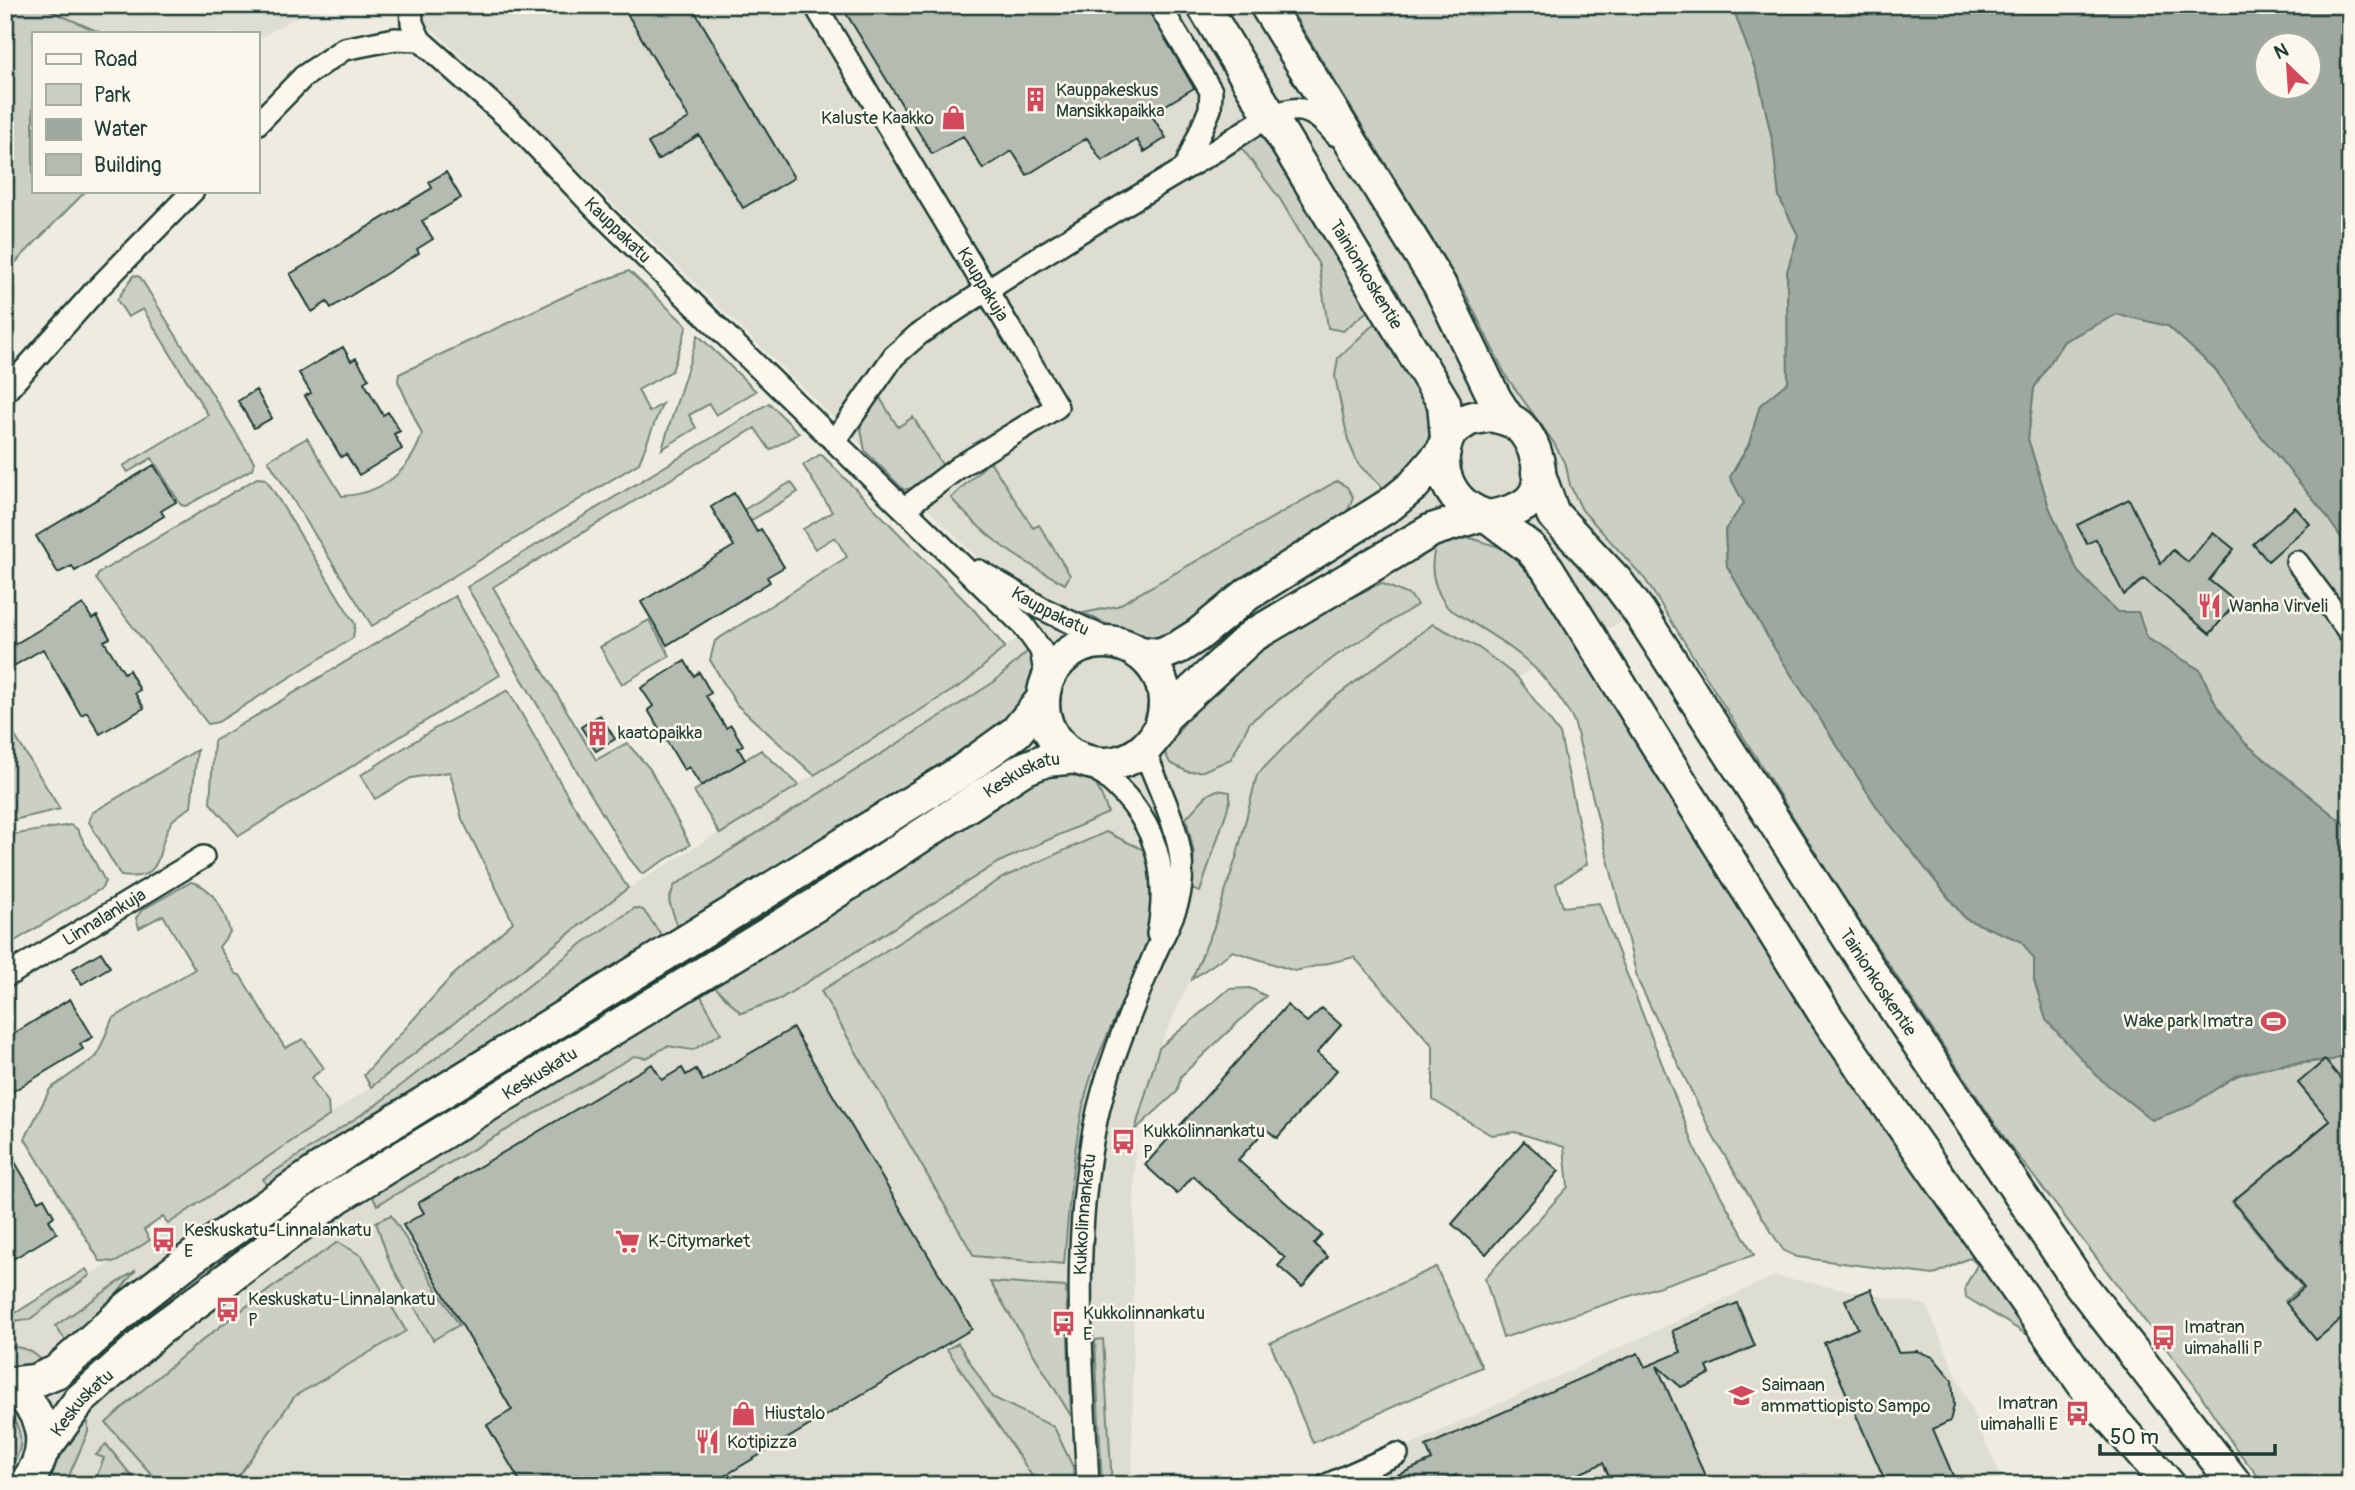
<svg xmlns="http://www.w3.org/2000/svg" width="2355" height="1490" font-family="Pangolin,sans-serif">
<rect width="100%" height="100%" fill="#eeece1"/>
<filter id="ink" filterUnits="userSpaceOnUse"><feTurbulence type="fractalNoise" baseFrequency=".0143" numOctaves="2"/><feDisplacementMap in="SourceGraphic" scale="14" xChannelSelector="R" yChannelSelector="G"/><feConvolveMatrix kernelMatrix="1 2 1 2 8 2 1 2 1" color-interpolation-filters="sRGB"/></filter>
<g filter="url(#ink)">
<path fill="#ddddd2" d="M 38,5 L 339,5 L 294,18 L 257,40 L 257,33 L 101,33 Z
M 381,5 L 1732,5 L 1727,566 L 1517,677 L 1479,648 L 1237,855 L 1214,927 L 1159,1048 L 1135,1130 L 1132,1485 L 5,1485 L 5,1322 L 30,1319 L 90,1275 L 150,1240 L 168,1224 L 371,1087 L 628,888 L 966,682 L 1005,647 L 1043,621 L 436,32 Z
M 1774,1276 L 1926,1305 L 2004,1485 L 1323,1485 Z"/>
<path fill="#cbcfc4" stroke="#75867c" stroke-width="2" d="M 5,5 L 38,5 L 101,33 L 33,33 L 33,191 L 86,191 L 5,273 Z
M 1288,5 L 1732,5 L 1759,80 L 1773,144 L 1779,197 L 1798,235 L 1787,272 L 1788,382 L 1760,405 L 1749,444 L 1730,477 L 1744,503 L 1725,530 L 1727,566 L 1776,651 L 1879,810 L 1965,919 L 2021,941 L 2034,959 L 2034,980 L 2190,1106 C 2205,1096 2220,1083 2237,1076 C 2273,1060 2316,1069 2350,1051 L 2350,1104 L 2232,1202 L 2302,1287 L 2285,1301 L 2314,1336 L 2350,1307 L 2350,1485 L 2265,1485 L 2234,1446 L 2195,1386 L 2008,1143 L 1835,884 L 1645,579 L 1582,510 L 1570,485 L 1566,466 L 1554,443 L 1506,376 L 1465,293 Z
M 1262,132 L 1370,309 L 1343,331 L 1328,328 L 1319,265 L 1280,199 L 1241,147 Z
M 629,271 L 687,326 L 672,371 L 638,390 L 649,412 L 662,404 L 639,463 L 372,626 L 268,460 L 307,438 L 342,496 C 381,494 410,472 422,434 L 398,381 L 399,374 L 576,291 Z
M 134,275 L 140,277 L 254,462 L 252,469 L 186,506 L 181,505 L 152,458 L 128,472 L 123,466 L 208,415 L 143,309 L 128,317 L 117,300 Z
M 2117,314 L 2168,326 L 2215,369 L 2261,436 L 2322,510 L 2350,550 L 2350,829 L 2245,743 L 2216,705 L 2200,670 L 2147,638 L 2138,612 L 2117,612 L 2078,572 L 2049,507 L 2028,439 L 2034,388 L 2064,341 Z
M 1377,321 C 1403,361 1445,404 1424,453 C 1418,465 1406,477 1397,488 L 1383,488 L 1358,464 L 1348,440 L 1335,376 L 1338,358 Z
M 698,335 L 756,391 L 716,415 L 709,404 L 689,415 L 696,428 L 662,449 Z
M 877,393 L 898,427 L 913,417 L 944,468 L 923,485 L 904,490 L 865,451 L 860,424 Z
M 769,403 L 799,433 L 770,450 L 755,428 L 493,587 L 596,760 L 627,743 L 650,769 L 690,845 L 642,874 L 629,858 L 467,587 Z
M 821,454 L 974,610 L 1005,647 L 966,682 L 814,775 L 737,705 L 710,660 L 715,641 L 847,557 L 835,537 L 815,549 L 803,529 L 832,512 L 803,465 Z
M 990,461 L 1033,528 L 1039,525 L 1070,575 L 1065,584 C 1016,558 988,540 951,498 Z
M 257,478 L 266,479 L 355,624 L 353,638 L 218,722 L 208,724 L 96,579 L 99,573 Z
M 1337,481 L 1347,487 L 1353,497 L 1345,518 L 1180,633 L 1147,640 L 1122,632 L 1084,613 L 1117,606 Z
M 791,482 L 798,492 L 747,523 L 740,512 Z
M 1470,538 L 1509,550 L 1537,580 L 2041,1337 L 2026,1334 L 1966,1297 L 1965,1287 L 1977,1265 L 1971,1257 L 1933,1275 L 1797,1257 L 1784,1251 L 1777,1241 L 1714,1138 L 1638,981 L 1574,721 C 1539,659 1506,644 1448,608 C 1434,589 1428,568 1436,546 L 1451,539 Z
M 1381,583 L 1411,596 L 1417,605 L 1337,655 L 1250,722 L 1231,759 L 1203,771 L 1188,772 L 1170,763 L 1165,753 C 1213,667 1296,624 1381,583 Z
M 455,596 L 500,675 L 239,836 L 210,803 L 214,741 Z
M 649,620 L 670,656 L 622,684 L 600,647 Z
M 1433,624 L 1479,648 L 1517,677 L 1560,734 L 1587,864 L 1556,884 L 1563,907 L 1599,903 L 1697,1153 L 1754,1255 L 1503,1338 L 1485,1278 L 1568,1187 L 1564,1147 L 1515,1132 L 1491,1135 L 1433,1100 L 1433,1046 L 1354,957 L 1295,971 L 1233,951 L 1192,979 L 1214,927 L 1237,855 L 1257,775 L 1327,703 Z
M 1030,649 C 1042,700 1020,708 987,743 L 270,1190 L 263,1179 L 376,1105 L 583,943 L 635,908 L 643,910 L 663,937 L 678,928 L 669,901 L 674,886 L 994,682 Z
M 508,690 L 569,798 L 628,888 L 371,1087 L 364,1075 L 450,978 L 513,922 L 462,819 L 450,772 L 411,778 L 375,799 L 361,775 L 434,729 Z
M 5,720 L 60,809 L 5,822 Z
M 197,750 L 191,807 C 185,811 176,816 172,821 C 154,848 168,882 121,876 L 89,822 L 92,813 Z
M 761,750 L 799,785 L 720,834 L 694,791 Z
M 1069,768 C 1095,775 1100,789 1108,813 L 999,862 L 780,999 L 741,1013 L 715,987 L 701,996 L 721,1033 L 693,1050 L 667,1046 L 647,1058 L 634,1056 L 377,1205 L 369,1190 L 1026,777 Z
M 1217,790 L 1230,792 L 1230,801 L 1200,892 L 1191,889 L 1194,853 L 1186,818 L 1207,795 Z
M 70,825 L 77,829 L 105,881 L 102,888 L 5,947 L 5,836 Z
M 1106,832 L 1144,850 C 1150,870 1156,893 1153,914 C 1145,971 1100,1036 1086,1094 C 1072,1150 1069,1207 1064,1264 L 974,1256 L 821,991 L 1004,877 Z
M 191,882 C 213,886 225,912 230,932 L 219,947 L 236,974 L 240,975 L 285,1048 L 303,1039 L 324,1068 L 311,1078 L 328,1102 L 329,1116 L 168,1224 L 163,1217 L 144,1230 L 150,1240 L 116,1262 L 100,1261 L 25,1139 L 50,1089 L 97,1056 L 112,1019 L 195,969 L 163,915 L 139,928 L 136,918 L 142,910 Z
M 1250,988 L 1266,996 L 1181,1076 L 1177,1092 L 1135,1130 L 1159,1048 L 1229,989 Z
M 391,1215 L 459,1325 L 433,1340 L 389,1261 L 376,1222 Z
M 338,1242 L 362,1256 L 406,1331 L 295,1396 L 232,1485 L 161,1485 L 106,1423 C 180,1354 254,1298 338,1242 Z
M 1436,1267 L 1482,1367 L 1313,1443 L 1270,1343 Z
M 86,1269 L 90,1275 L 30,1319 L 5,1322 L 5,1315 L 17,1312 Z
M 136,1270 L 100,1315 L 68,1343 L 55,1326 Z
M 990,1282 L 1066,1287 L 1071,1416 Z
M 1103,1339 L 1112,1485 L 1102,1485 L 1095,1340 Z
M 958,1343 L 992,1397 L 1054,1427 L 1073,1467 L 1074,1485 L 1038,1485 L 947,1349 Z
M 5,1346 C 24,1347 34,1350 45,1365 L 5,1372 Z
M 5,1410 C 25,1428 26,1453 5,1471 Z
M 84,1418 L 88,1422 L 88,1432 L 65,1485 L 51,1485 C 44,1460 71,1436 84,1418 Z
M 106,1444 L 139,1485 L 82,1485 L 87,1476 L 95,1480 L 104,1458 L 96,1455 Z"/>
<path fill="#9fa89f" stroke="#6c7d74" stroke-width="2" fill-rule="evenodd" d="M 1732,5 L 2350,5 L 2350,550 L 2322,510 L 2261,436 L 2215,369 L 2168,326 L 2117,314 L 2064,341 L 2034,388 L 2028,439 L 2049,507 L 2078,572 L 2117,612 L 2138,612 L 2147,638 L 2200,670 L 2216,705 L 2245,743 L 2350,829 L 2350,1051 L 2333,1060 L 2289,1063 L 2237,1075 L 2190,1106 L 2152,1120 L 2099,1078 L 2046,1020 L 2034,980 L 2034,959 L 2021,941 L 1966,919 L 1879,810 L 1776,651 L 1727,566 L 1725,530 L 1744,503 L 1730,477 L 1749,444 L 1760,405 L 1788,382 L 1787,272 L 1798,235 L 1779,197 L 1773,144 L 1759,80 ZM 2268,46 L 2310,46 L 2310,88 L 2268,88 Z"/>
<path fill="#b4bbb0" stroke="#1f3d34" stroke-width="2" d="M 622,5 L 691,5 L 794,178 L 743,208 L 699,135 L 658,160 L 648,143 L 689,118 Z
M 841,5 L 1146,5 L 1194,88 L 1151,114 L 1166,138 L 1144,152 L 1137,140 L 1102,161 L 1087,138 L 1027,175 L 1012,151 L 983,169 L 963,136 L 932,154 Z
M 446,172 L 461,198 L 422,221 L 433,239 L 417,249 L 419,253 L 331,308 L 327,302 L 312,312 L 290,274 L 432,188 L 429,182 Z
M 343,347 L 351,361 L 356,358 L 369,379 L 364,382 L 383,415 L 388,412 L 400,431 L 394,434 L 402,449 L 359,475 L 346,454 L 341,457 L 305,396 L 311,393 L 299,373 Z
M 256,390 L 272,418 L 254,428 L 238,401 Z
M 154,465 L 176,502 L 161,511 L 164,516 L 75,571 L 72,566 L 58,573 L 36,536 Z
M 734,493 L 757,532 L 761,529 L 784,567 L 767,577 L 770,582 L 667,645 L 641,602 L 734,546 L 711,507 Z
M 2129,499 L 2161,564 L 2173,550 L 2188,562 L 2213,532 L 2234,549 L 2209,580 L 2236,602 L 2210,634 L 2144,579 L 2124,595 L 2096,539 L 2087,544 L 2077,525 Z
M 2295,507 L 2310,524 L 2268,561 L 2253,544 Z
M 83,604 L 92,619 L 97,616 L 110,638 L 104,641 L 124,673 L 129,670 L 140,690 L 135,693 L 144,708 L 100,734 L 87,712 L 81,715 L 43,649 L 5,671 L 5,650 Z
M 685,661 L 694,676 L 699,672 L 711,693 L 706,696 L 726,728 L 731,725 L 743,745 L 738,748 L 745,760 L 701,786 L 689,767 L 684,770 L 648,710 L 653,706 L 641,688 Z
M 600,715 L 615,739 L 596,751 L 581,727 Z
M 101,952 L 110,967 L 82,984 L 72,969 Z
M 70,999 L 93,1037 L 80,1044 L 83,1049 L 5,1096 L 5,1039 Z
M 1287,1005 L 1307,1022 L 1322,1008 L 1341,1025 L 1317,1053 L 1337,1070 L 1277,1138 L 1266,1129 L 1238,1160 L 1322,1235 L 1314,1244 L 1328,1257 L 1302,1287 L 1278,1266 L 1285,1258 L 1193,1176 L 1177,1194 L 1145,1165 Z
M 793,1028 L 972,1329 L 709,1485 L 522,1485 L 487,1425 L 512,1410 L 403,1225 L 424,1213 L 418,1203 L 652,1064 L 662,1080 L 682,1068 L 686,1075 L 696,1069 L 703,1081 Z
M 2325,1060 L 2350,1090 L 2350,1312 L 2316,1340 L 2286,1303 L 2304,1288 L 2233,1201 L 2330,1121 L 2298,1083 Z
M 1524,1141 L 1559,1171 L 1486,1254 L 1452,1224 Z
M 5,1145 L 38,1201 L 44,1198 L 54,1216 L 49,1220 L 57,1233 L 13,1259 L 5,1246 Z
M 1871,1289 L 1898,1352 L 1917,1351 L 1933,1357 L 1952,1380 L 1954,1405 L 1950,1421 L 1933,1429 L 1957,1485 L 1887,1485 L 1824,1343 L 1858,1328 L 1845,1300 Z
M 1737,1303 L 1755,1346 L 1707,1367 L 1710,1374 L 1681,1387 L 1657,1366 L 1709,1485 L 1613,1485 L 1603,1463 L 1554,1485 L 1477,1485 L 1474,1479 L 1461,1484 L 1456,1475 L 1434,1485 L 1375,1485 L 1432,1460 L 1426,1446 L 1638,1353 L 1645,1367 L 1681,1352 L 1672,1331 Z"/>
<g fill="none" stroke-linecap="round" stroke-linejoin="round">
<defs>
<g id="minor">
<path d="M 411,5 L 412,23 L 420,40"/>
<path id="s1" d="M 815,5 L 1057,407 L 959,467 L 905,508"/>
<path d="M 1159,5 L 1211,91 L 1210,109 L 1185,168"/>
<path id="s2" d="M 257,124 L 303,77 L 344,49 L 395,39 L 420,40 L 518,127 L 596,209 L 1023,625 L 1041,650 L 1047,683"/>
<path d="M 5,392 L 95,291 L 193,191"/>
<path d="M 835,441 L 894,356 L 919,334 C 1015,271 1114,210 1213,152 C 1237,138 1264,114 1292,110 C 1311,107 1325,123 1336,135"/>
<path d="M 2297,562 L 2350,633"/>
<path id="s3" d="M 979,571 L 1043,609 L 1115,643"/>
<path d="M 1084,760 C 1148,804 1173,857 1158,934"/>
<path id="s4" d="M 5,977 L 203,857"/>
<path id="s5" d="M 1088,1485 C 1082,1362 1071,1248 1095,1125 C 1106,1070 1129,1016 1150,965 C 1166,925 1185,906 1181,860 C 1177,822 1157,785 1144,749"/>
<path d="M 1327,1485 L 1397,1454"/>
</g>
<g id="secondary">
<path id="s6" d="M 1203,5 L 1444,403 L 1447,438"/>
<path d="M 1266,5 L 1439,284 L 1495,399 L 1508,419"/>
<path d="M 1490,415 C 1501,417 1512,419 1520,427 C 1535,442 1547,478 1533,497 C 1523,510 1504,514 1489,517 C 1450,507 1431,466 1451,431 L 1469,419 Z"/>
<path id="s7" d="M 1538,472 L 1553,514 L 1617,582 L 1638,610 L 1878,983 L 2081,1285 L 2236,1485"/>
<path d="M 1489,517 L 1530,548 L 1547,568 L 1828,1019 L 2092,1396 L 2169,1485"/>
<circle cx="1104" cy="703" r="61"/>
<path d="M 1139,653 L 1159,655 L 1179,647 L 1198,635 L 1248,594 L 1391,504 L 1414,485 L 1444,450"/>
<path d="M 1164,717 L 1252,636 L 1432,530 L 1480,515"/>
<path d="M 5,1384 C 45,1406 55,1450 24,1485"/>
<path d="M 7,1384 L 34,1381 L 56,1372 L 130,1306 L 194,1256 L 348,1150 L 962,771 L 1016,732 L 1043,699"/>
<path id="s8" d="M 44,1449 L 80,1400 L 157,1331 L 339,1196 L 817,904 L 1023,769 L 1046,760 L 1077,757"/>
</g>
</defs>
<use href="#minor" stroke="#1f3d34" stroke-width="26"/>
<use href="#secondary" stroke="#1f3d34" stroke-width="37"/>
<use href="#minor" stroke="#fbf7ec" stroke-width="21"/>
<use href="#secondary" stroke="#fbf7ec" stroke-width="32"/>
</g>
</g>
<defs>
<symbol id="building-bare" viewBox="-9 -9 18 18"><path d="M-4-6H4V6H1V3H-1V6H-4ZM-2.5-4.3h1.7v1.8h-1.7ZM.8-4.3h1.7v1.8H.8ZM-2.5-1h1.7V.8h-1.7ZM.8-1h1.7V.8H.8Z" fill="#d1495b" stroke="#fbf7ec" stroke-width="2.5" paint-order="stroke"/></symbol>
<symbol id="shop-bare" viewBox="-9 -9 18 18"><path d="M-5-2.5h2.3a2.7 3.5 0 0 1 5.4 0H5L5.5 6h-11ZM-1.5-2.5h3a1.5 2.3 0 0 0-3 0Z" fill="#d1495b" stroke="#fbf7ec" stroke-width="2.5" paint-order="stroke"/></symbol>
<symbol id="restaurant-bare" viewBox="-9 -9 18 18"><path d="M-5-6h1v4h1v-4h1v4h1v-4h1v5L-1.5 .5V6h-2V.5L-5-1ZM5-6V6H3V1.5H1.5Q1.5-4 5-6Z" fill="#d1495b" stroke="#fbf7ec" stroke-width="2.5" paint-order="stroke"/></symbol>
<symbol id="stadium-bare" viewBox="-9 -9 18 18"><path d="M0-5a6.5 5 0 1 0 0 10a6.5 5 0 1 0 0-10ZM-3.5-1.8h7v3.6h-7Z" fill="#d1495b" stroke="#fbf7ec" stroke-width="2.5" paint-order="stroke"/></symbol>
<symbol id="bus-bare" viewBox="-9 -9 18 18"><path d="M-5-6H5V4H4V6H2V4H-2V6H-4V4H-5ZM-3.5-4V0h7V-4ZM-3.5 1.2v1.5H-2V1.2ZM2 1.2v1.5H3.5V1.2Z" fill="#d1495b" stroke="#fbf7ec" stroke-width="2.5" paint-order="stroke"/></symbol>
<symbol id="supermarket-bare" viewBox="-9 -9 18 18"><path d="M-6-5.5h2.5l.6 2H6L4.5 2H-2.5L-4.4-4H-6ZM-1.5 3.2a1.3 1.3 0 1 0 .1 0ZM3 3.2a1.3 1.3 0 1 0 .1 0Z" fill="#d1495b" stroke="#fbf7ec" stroke-width="2.5" paint-order="stroke"/></symbol>
<symbol id="school-bare" viewBox="-9 -9 18 18"><path d="M0-5L7-2L0 1L-7-2ZM-4 1L0 2.5L4 1V4Q0 6-4 4Z" fill="#d1495b" stroke="#fbf7ec" stroke-width="2.5" paint-order="stroke"/></symbol>
</defs>
<g fill-rule="evenodd">
<use href="#building-bare" x="1018" y="82" width="35" height="35"/>
<use href="#shop-bare" x="936" y="100" width="35" height="35"/>
<use href="#restaurant-bare" x="2192" y="588" width="35" height="35"/>
<use href="#building-bare" x="580" y="716" width="35" height="35"/>
<use href="#stadium-bare" x="2256" y="1004" width="35" height="35"/>
<use href="#bus-bare" x="1106" y="1124" width="35" height="35"/>
<use href="#bus-bare" x="146" y="1222" width="35" height="35"/>
<use href="#supermarket-bare" x="610" y="1224" width="35" height="35"/>
<use href="#bus-bare" x="210" y="1292" width="35" height="35"/>
<use href="#bus-bare" x="1046" y="1306" width="35" height="35"/>
<use href="#bus-bare" x="2146" y="1320" width="35" height="35"/>
<use href="#school-bare" x="1724" y="1378" width="35" height="35"/>
<use href="#shop-bare" x="726" y="1396" width="35" height="35"/>
<use href="#bus-bare" x="2060" y="1396" width="35" height="35"/>
<use href="#restaurant-bare" x="690" y="1424" width="35" height="35"/>
</g>
<g text-anchor="middle" dominant-baseline="central" stroke-width="5" stroke-linejoin="round" paint-order="stroke">
<g font-size="18" fill="#1f3d34" stroke="#fbf7ec" text-anchor="start">
<text x="1056" y="90">Kauppakeskus<tspan x="1056" dy="21">Mansikkapaikka</tspan></text>
<text x="934" y="118" text-anchor="end">Kaluste Kaakko</text>
<text x="2229" y="606">Wanha Virveli</text>
<text x="618" y="733">kaatopaikka</text>
<text x="2253" y="1021" text-anchor="end">Wake park Imatra</text>
<text x="1143" y="1131">Kukkolinnankatu<tspan x="1143" dy="21">P</tspan></text>
<text x="184" y="1230">Keskuskatu-Linnalankatu<tspan x="184" dy="21">E</tspan></text>
<text x="648" y="1241">K-Citymarket</text>
<text x="248" y="1299">Keskuskatu-Linnalankatu<tspan x="248" dy="21">P</tspan></text>
<text x="1083" y="1313">Kukkolinnankatu<tspan x="1083" dy="21">E</tspan></text>
<text x="2184" y="1327">Imatran<tspan x="2184" dy="21">uimahalli P</tspan></text>
<text x="1761" y="1385">Saimaan<tspan x="1761" dy="21">ammattiopisto Sampo</tspan></text>
<text x="2058" y="1403" text-anchor="end">Imatran<tspan x="2058" dy="21">uimahalli E</tspan></text>
<text x="764" y="1413">Hiustalo</text>
<text x="727" y="1442">Kotipizza</text>
</g>
<g font-size="18" fill="#1f3d34" stroke="#fbf7ec">
<text stroke="none"><textPath href="#s2" startOffset="467">Kauppakatu</textPath></text>
<text stroke="none"><textPath href="#s6" startOffset="315">Tainionkoskentie</textPath></text>
<text stroke="none"><textPath href="#s1" startOffset="326">Kauppakuja</textPath></text>
<text stroke="none"><textPath href="#s3" startOffset="82">Kauppakatu</textPath></text>
<text stroke="none"><textPath href="#s8" startOffset="1194">Keskuskatu</textPath></text>
<text stroke="none"><textPath href="#s4" startOffset="116">Linnalankuja</textPath></text>
<text stroke="none"><textPath href="#s7" startOffset="616">Tainionkoskentie</textPath></text>
<text stroke="none"><textPath href="#s8" startOffset="626">Keskuskatu</textPath></text>
<text stroke="none"><textPath href="#s5" startOffset="271">Kukkolinnankatu</textPath></text>
<text stroke="none"><textPath href="#s8" startOffset="60">Keskuskatu</textPath></text>
</g>
</g>
<rect width="2355" height="1490" fill="none" stroke="#fbf7ec" stroke-width="28"/>
<rect x="14" y="14" width="2327" height="1462" fill="none" stroke="#1f3d34" stroke-width="2.5" filter="url(#ink)"/>
<rect x="32" y="32" width="228" height="161" fill="#fbf7ec" stroke="#a3ada2" stroke-width="2"/>
<rect x="46" y="54" width="35" height="10" fill="#fbf7ec" stroke="#a3ada2" stroke-width="2"/>
<text x="94" y="66" font-size="21" fill="#1f3d34">Road</text>
<rect x="46" y="84" width="35" height="21" fill="#cbcfc4" stroke="#a3ada2" stroke-width="2"/>
<text x="94" y="102" font-size="21" fill="#1f3d34">Park</text>
<rect x="46" y="119" width="35" height="21" fill="#9fa89f" stroke="#a3ada2" stroke-width="2"/>
<text x="94" y="136" font-size="21" fill="#1f3d34">Water</text>
<rect x="46" y="154" width="35" height="21" fill="#b4bbb0" stroke="#a3ada2" stroke-width="2"/>
<text x="94" y="172" font-size="21" fill="#1f3d34">Building</text>
<g transform="translate(2288 66) rotate(335)"><circle r="33" fill="#fbf7ec" stroke="#a3ada2" stroke-width="2"/>
<path d="M0-5L12 26L0 18L-12 26Z" fill="#d1495b"/>
<text y="-10" font-size="19" font-weight="bold" text-anchor="middle" fill="#1f3d34">N</text>
</g>
<path d="M2100 1444v10h175v-10" fill="none" stroke="#1f3d34" stroke-width="3.5"/>
<text x="2110" y="1444" font-size="21" fill="#1f3d34" stroke="#fbf7ec" stroke-width="5" paint-order="stroke">50 m</text>
</svg>
